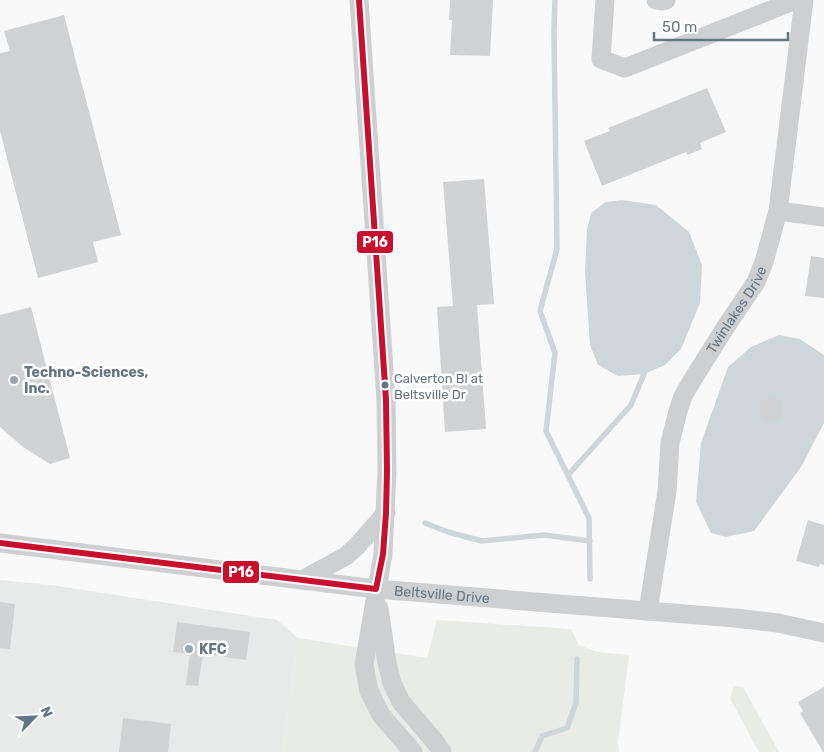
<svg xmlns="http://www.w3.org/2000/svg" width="824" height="752" font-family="Rubik,sans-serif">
<rect width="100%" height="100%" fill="#f9f9f9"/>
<path fill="#e8e9e9" d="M 0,580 L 51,585 L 277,620 L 298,638 L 282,752 L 0,752 Z"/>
<path fill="#e8ebe6" d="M 437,620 L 571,629 L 579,645 L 597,652 L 629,655 L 618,742 L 619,752 L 282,752 L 298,638 L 427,658 Z
M 734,686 L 743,687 L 779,752 L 759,752 L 730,698 Z"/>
<path fill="#ced6d9" d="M 622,200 L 656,205 L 689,232 L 702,265 L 700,303 L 681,349 L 665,365 L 644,374 L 618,376 L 598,365 L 590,345 L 585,272 L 587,230 L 591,213 L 606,202 Z
M 779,335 L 800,339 L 824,355 L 824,423 L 801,467 L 754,531 L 726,537 L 711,533 L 696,502 L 701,443 L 728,367 L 751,347 Z"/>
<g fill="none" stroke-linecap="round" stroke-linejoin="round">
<path stroke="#ced6d9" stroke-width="5.5" d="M 555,0 L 554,31 L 557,249 L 540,311 L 555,353 L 546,431 L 589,518 L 590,579
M 568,475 L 631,405 L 644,374
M 425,523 L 448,532 L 482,541 L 544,535 L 590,541
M 535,752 L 542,736 L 567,728 L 576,703 L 577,659"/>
</g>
<path fill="#d0d2d3" d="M 450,0 L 493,0 L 490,56 L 450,55 L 452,20 L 449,20 Z
M 64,15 L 121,235 L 93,242 L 98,262 L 38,278 L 0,131 L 0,53 L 10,51 L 4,31 Z
M 707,88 L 726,132 L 700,143 L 702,149 L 687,155 L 686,152 L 602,186 L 584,141 L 610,131 L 608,128 Z
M 484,179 L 494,304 L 477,305 L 486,429 L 445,432 L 437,307 L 453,306 L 443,182 Z
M 811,256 L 824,258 L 824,298 L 805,296 Z
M 31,307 L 70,458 L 50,464 L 23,447 L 0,427 L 0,315 Z
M 768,397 L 777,398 L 783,406 L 782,415 L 776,420 L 765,420 L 759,413 L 760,403 Z
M 808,520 L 824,525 L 824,565 L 820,564 L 819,567 L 796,561 Z
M 0,602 L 15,604 L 10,649 L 0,648 Z
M 177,622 L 250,632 L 246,660 L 203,654 L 198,686 L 186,685 L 190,654 L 173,652 Z
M 824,687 L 824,752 L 823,752 L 800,713 L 803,711 L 798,702 Z
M 123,718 L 171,724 L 168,752 L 119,752 Z"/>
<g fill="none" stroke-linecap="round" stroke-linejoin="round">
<g stroke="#cecfd0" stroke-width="19">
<path d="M 359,0 L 386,400 L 387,471 L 383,554 L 364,665 L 369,691 L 381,715 L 413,752"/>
<path d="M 605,0 L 601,59 L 625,68 L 796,0"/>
<path d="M 656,0 L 662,1 L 666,0"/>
<path d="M 778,211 L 824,217"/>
<path id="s1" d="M 0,543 L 376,589 L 735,618 L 778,623 L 824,633"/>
<path d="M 302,580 L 346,556 L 357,546 L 386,513"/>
<path d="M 379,608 L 387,663 L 392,683 L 401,702 L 436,743 L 442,752"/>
<path id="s2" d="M 648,611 L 667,491 L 670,443 L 678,411 L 683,396 L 693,379 L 725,328 L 756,282 L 764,262 L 778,211 L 804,0"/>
</g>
<defs>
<path id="bus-1" d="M 0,543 L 376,589 L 383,554 L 386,513 L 387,471 L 386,400 L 359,0"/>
</defs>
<use href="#bus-1" stroke="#fff" stroke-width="10"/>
<use href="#bus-1" stroke="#c8102e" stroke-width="6"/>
</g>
<g fill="#99a4ac" stroke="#fff" stroke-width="2">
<circle cx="14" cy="380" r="5"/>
<circle cx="189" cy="649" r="5"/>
</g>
<circle fill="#657683" stroke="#fff" stroke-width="2" cx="385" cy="385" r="4.5"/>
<g text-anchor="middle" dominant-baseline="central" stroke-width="5" stroke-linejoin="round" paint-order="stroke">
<g font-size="13" fill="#657683" stroke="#fff" text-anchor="start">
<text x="394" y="378">Calverton Bl at<tspan x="394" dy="16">Beltsville Dr</tspan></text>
</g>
<g font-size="14" fill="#657683" stroke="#fff">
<text stroke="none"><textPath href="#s2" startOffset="320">Twinlakes Drive</textPath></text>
<text stroke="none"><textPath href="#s1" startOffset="445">Beltsville Drive</textPath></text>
</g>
<g font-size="14" font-weight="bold" fill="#657683" stroke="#fff" text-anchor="start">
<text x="24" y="372">Techno-Sciences,<tspan x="24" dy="16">Inc.</tspan></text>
<text x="199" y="649">KFC</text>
</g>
</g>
<g stroke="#fff" stroke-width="2">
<rect x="356" y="230" width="38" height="24" rx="5" fill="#c8102e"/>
<rect x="222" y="560" width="38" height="24" rx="5" fill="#c8102e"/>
</g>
<g font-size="14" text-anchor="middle" font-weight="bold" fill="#fff">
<text x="375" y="247">P16</text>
<text x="241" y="577">P16</text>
</g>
<g transform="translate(35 717) rotate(66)" stroke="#ffffff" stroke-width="4" paint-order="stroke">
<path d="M0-4L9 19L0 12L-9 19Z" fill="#657683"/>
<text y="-8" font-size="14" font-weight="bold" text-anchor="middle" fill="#657683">N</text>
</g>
<path d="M654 32v8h134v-8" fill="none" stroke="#657683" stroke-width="2.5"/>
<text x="662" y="32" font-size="15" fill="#657683" stroke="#ffffff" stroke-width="4" paint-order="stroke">50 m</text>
</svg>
